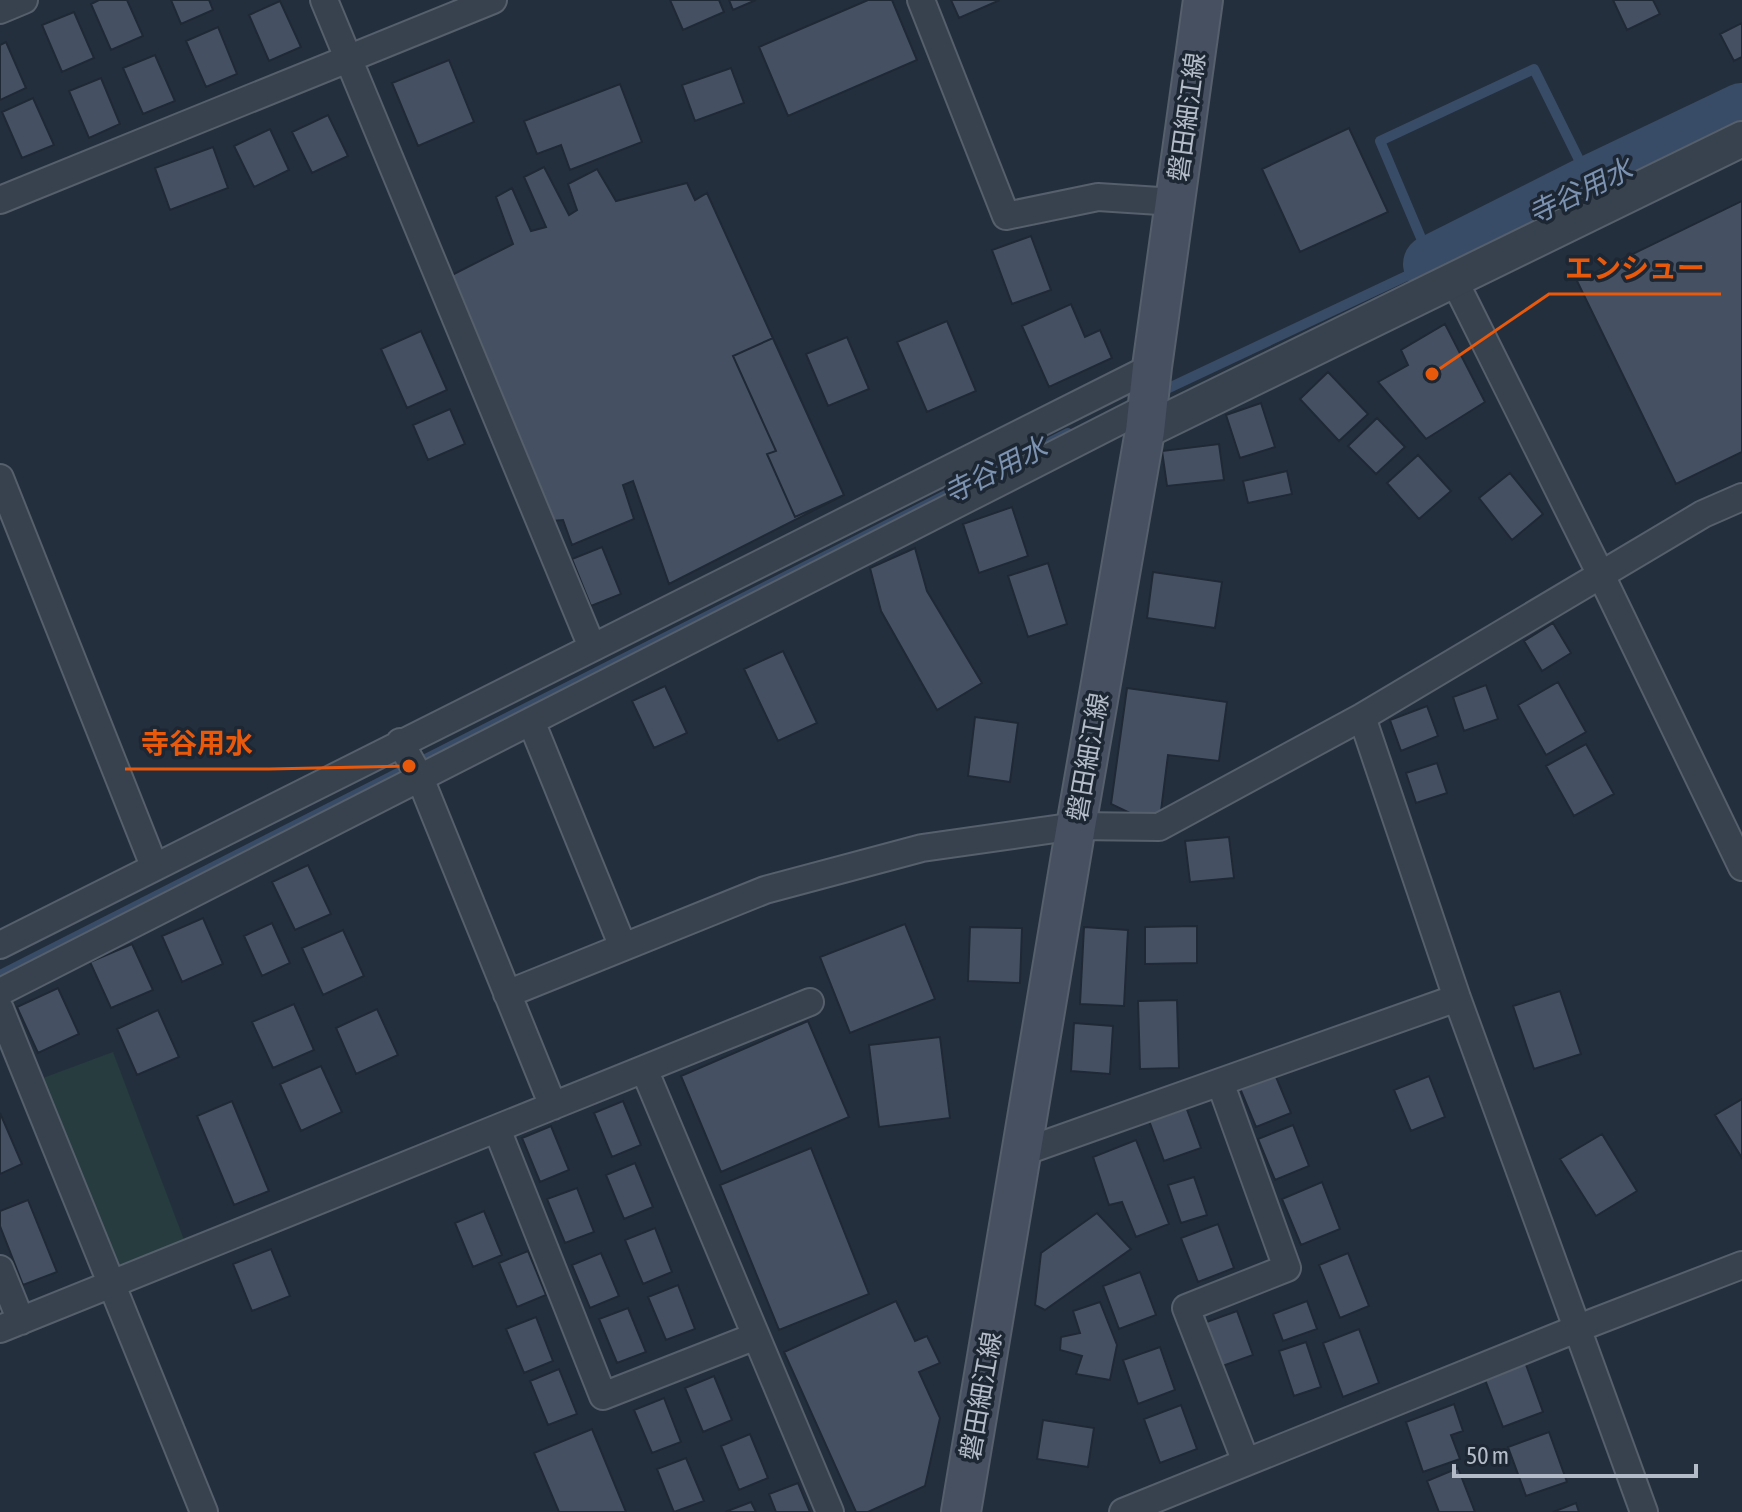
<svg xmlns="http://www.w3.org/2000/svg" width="1742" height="1512" font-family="'Asap Condensed','Noto Sans JP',sans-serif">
<rect width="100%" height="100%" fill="#242f3e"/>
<path fill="#263c3f" d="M 113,1052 L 189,1253 L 118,1281 L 43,1078 Z"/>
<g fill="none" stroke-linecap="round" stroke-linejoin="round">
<path stroke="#394c67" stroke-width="10" d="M 1156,394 L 1432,264 L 1380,141 L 1534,69 L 1591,184
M 0,975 L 1068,433"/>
<path stroke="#394c67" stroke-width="58" d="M 1432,264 L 1591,184 L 1742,112"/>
</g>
<path fill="#455162" stroke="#1f2835" stroke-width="2" d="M 99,0 L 127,0 L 143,36 L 111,50 L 91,4 Z
M 171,0 L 209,0 L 213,10 L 181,24 Z
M 670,0 L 719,0 L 724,12 L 683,30 Z
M 729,0 L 756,0 L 733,10 Z
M 868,0 L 892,0 L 917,60 L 788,116 L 759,47 Z
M 951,0 L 1000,0 L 959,18 Z
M 1613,0 L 1653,0 L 1660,14 L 1627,30 Z
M 280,1 L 301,47 L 269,61 L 249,15 Z
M 74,12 L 94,58 L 62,72 L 42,25 Z
M 1742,23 L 1742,57 L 1734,61 L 1720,34 Z
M 218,27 L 237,74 L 206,87 L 186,41 Z
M 6,42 L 26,88 L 0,100 L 0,45 Z
M 155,55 L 175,101 L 143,114 L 123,68 Z
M 449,60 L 474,122 L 418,146 L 392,83 Z
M 731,68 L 744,103 L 695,121 L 682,85 Z
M 101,78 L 120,124 L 89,138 L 69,91 Z
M 620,84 L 642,142 L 570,170 L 561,145 L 537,154 L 524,121 Z
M 33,98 L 54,145 L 22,158 L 2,112 Z
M 328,115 L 348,156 L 312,173 L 292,132 Z
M 1349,128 L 1388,212 L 1300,252 L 1262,169 Z
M 270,129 L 289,170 L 254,187 L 234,146 Z
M 213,147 L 228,188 L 170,210 L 155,168 Z
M 544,167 L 569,215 L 577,210 L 568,184 L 597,169 L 616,201 L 687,183 L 695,200 L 707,193 L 844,495 L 669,584 L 633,481 L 623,485 L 634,519 L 572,545 L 563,520 L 551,521 L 450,276 L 513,244 L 496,197 L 512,188 L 531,231 L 546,227 L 524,177 Z
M 1742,201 L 1742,452 L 1676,484 L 1577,281 Z
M 1031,236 L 1051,290 L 1012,304 L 992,250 Z
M 1071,304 L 1085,337 L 1100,330 L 1112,358 L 1049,387 L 1022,326 Z
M 947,321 L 976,391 L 927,412 L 897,342 Z
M 1445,324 L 1485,402 L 1426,439 L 1378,382 L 1408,365 L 1401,350 Z
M 421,331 L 447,390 L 407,408 L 381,349 Z
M 847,337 L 869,389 L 828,406 L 806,354 Z
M 773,338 L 844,495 L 795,517 L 767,454 L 776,451 L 733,356 Z
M 1328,372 L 1368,414 L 1339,441 L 1300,399 Z
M 1261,403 L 1275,447 L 1240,458 L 1226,415 Z
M 450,409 L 465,444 L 428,460 L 413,425 Z
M 1377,418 L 1405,447 L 1376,474 L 1348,446 Z
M 1219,444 L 1224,480 L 1167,486 L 1162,451 Z
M 1418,455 L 1451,491 L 1419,519 L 1387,483 Z
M 1287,471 L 1292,494 L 1248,503 L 1243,481 Z
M 1510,473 L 1543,514 L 1512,540 L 1479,498 Z
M 1012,507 L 1028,556 L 979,573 L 963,524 Z
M 602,547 L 621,594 L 591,606 L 572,559 Z
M 915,548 L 927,591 L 982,683 L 937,710 L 881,611 L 870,568 Z
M 1048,563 L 1067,624 L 1028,637 L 1008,576 Z
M 1153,572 L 1222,582 L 1215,628 L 1147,618 Z
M 1553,623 L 1571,653 L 1542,671 L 1524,641 Z
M 783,651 L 817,723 L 778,741 L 744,669 Z
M 1558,682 L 1586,732 L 1546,755 L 1518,705 Z
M 1486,685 L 1498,719 L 1464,731 L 1453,697 Z
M 665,686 L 687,733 L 654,748 L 632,701 Z
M 1127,688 L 1227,702 L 1219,761 L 1168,755 L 1159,827 L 1111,804 Z
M 1427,706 L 1438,736 L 1401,751 L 1390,720 Z
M 975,717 L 1018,723 L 1010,782 L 968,776 Z
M 1586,744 L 1614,794 L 1574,816 L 1546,766 Z
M 1437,763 L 1447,793 L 1416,803 L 1406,773 Z
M 1229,837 L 1234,878 L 1190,882 L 1185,841 Z
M 308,865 L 331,914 L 295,930 L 272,882 Z
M 203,918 L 223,964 L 182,982 L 162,936 Z
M 272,923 L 290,963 L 262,976 L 244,936 Z
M 905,924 L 935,999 L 850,1033 L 820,957 Z
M 1197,926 L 1197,963 L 1145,964 L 1145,927 Z
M 970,927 L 1022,928 L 1020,983 L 968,981 Z
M 1084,927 L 1128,930 L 1124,1006 L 1080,1004 Z
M 343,930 L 364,976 L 323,995 L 302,948 Z
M 132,944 L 153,990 L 111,1008 L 90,962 Z
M 58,988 L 79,1034 L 38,1053 L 17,1007 Z
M 1560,991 L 1581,1054 L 1534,1069 L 1513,1006 Z
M 1177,1000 L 1179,1068 L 1140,1069 L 1138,1001 Z
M 294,1004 L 314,1050 L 273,1068 L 252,1022 Z
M 377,1009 L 398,1055 L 356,1074 L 336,1028 Z
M 158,1010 L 179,1057 L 137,1075 L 117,1029 Z
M 808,1021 L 849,1117 L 721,1172 L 681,1076 Z
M 1074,1023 L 1113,1026 L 1110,1074 L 1071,1071 Z
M 940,1037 L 950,1118 L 879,1127 L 869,1045 Z
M 321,1066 L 342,1112 L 301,1131 L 280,1084 Z
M 1274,1072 L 1291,1113 L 1256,1127 L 1239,1086 Z
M 1429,1076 L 1445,1117 L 1411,1131 L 1394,1090 Z
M 1742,1099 L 1742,1158 L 1715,1115 Z
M 232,1101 L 269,1191 L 234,1205 L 197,1116 Z
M 623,1101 L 641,1145 L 612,1157 L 594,1113 Z
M 1185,1104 L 1201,1148 L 1164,1161 L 1148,1118 Z
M 0,1113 L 22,1164 L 0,1174 Z
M 1293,1125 L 1309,1166 L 1275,1180 L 1258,1139 Z
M 551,1126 L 569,1170 L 540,1182 L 522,1138 Z
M 1602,1134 L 1637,1191 L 1596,1216 L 1560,1159 Z
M 1136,1140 L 1169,1224 L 1136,1237 L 1122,1202 L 1109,1205 L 1093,1157 Z
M 811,1148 L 869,1294 L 779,1330 L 720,1185 Z
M 635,1163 L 653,1207 L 624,1219 L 606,1175 Z
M 1194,1177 L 1207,1215 L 1181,1223 L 1168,1185 Z
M 1322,1182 L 1340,1229 L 1301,1245 L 1282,1199 Z
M 577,1188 L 594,1232 L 565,1243 L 547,1199 Z
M 28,1200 L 57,1272 L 23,1285 L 0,1226 L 0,1211 Z
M 484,1211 L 502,1255 L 473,1267 L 455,1223 Z
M 1097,1213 L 1131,1249 L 1045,1310 L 1035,1305 L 1041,1253 Z
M 1218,1224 L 1234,1268 L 1198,1282 L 1181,1238 Z
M 655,1228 L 672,1272 L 643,1284 L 625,1240 Z
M 271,1249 L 290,1296 L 252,1311 L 233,1264 Z
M 528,1251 L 546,1295 L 517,1307 L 499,1263 Z
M 601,1253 L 619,1296 L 590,1308 L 572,1265 Z
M 1348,1253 L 1369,1306 L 1340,1318 L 1319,1265 Z
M 1140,1272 L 1156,1315 L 1119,1329 L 1103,1286 Z
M 678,1285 L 695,1329 L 666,1340 L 648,1297 Z
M 896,1301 L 915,1341 L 927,1336 L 940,1363 L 919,1372 L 940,1418 L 925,1486 L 868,1512 L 856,1512 L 784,1352 Z
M 1307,1301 L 1317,1329 L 1283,1341 L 1273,1314 Z
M 1100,1302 L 1117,1345 L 1110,1380 L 1076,1374 L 1082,1356 L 1060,1350 L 1061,1337 L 1080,1333 L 1073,1311 Z
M 628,1308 L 646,1352 L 617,1363 L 599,1319 Z
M 1237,1311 L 1253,1355 L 1217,1368 L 1201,1324 Z
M 536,1317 L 553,1361 L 524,1373 L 506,1329 Z
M 1359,1329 L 1379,1383 L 1343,1397 L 1323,1343 Z
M 1306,1342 L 1321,1387 L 1294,1396 L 1279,1351 Z
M 1160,1347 L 1175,1390 L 1138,1404 L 1123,1360 Z
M 1525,1362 L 1543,1412 L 1503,1427 L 1484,1377 Z
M 559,1369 L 577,1414 L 548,1425 L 530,1381 Z
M 714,1376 L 732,1420 L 703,1432 L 685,1388 Z
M 664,1398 L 681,1442 L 652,1453 L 634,1410 Z
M 1454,1404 L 1463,1431 L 1451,1435 L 1460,1459 L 1423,1472 L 1406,1422 Z
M 1181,1405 L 1197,1449 L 1160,1463 L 1144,1419 Z
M 1043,1420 L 1094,1428 L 1088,1467 L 1037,1459 Z
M 592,1429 L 626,1512 L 559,1512 L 534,1453 Z
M 1549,1432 L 1567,1482 L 1526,1496 L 1508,1447 Z
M 750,1434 L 768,1478 L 739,1490 L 721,1446 Z
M 686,1458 L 704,1501 L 674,1512 L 657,1469 Z
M 1458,1468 L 1475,1512 L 1439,1512 L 1427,1481 Z
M 798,1483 L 810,1512 L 776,1512 L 769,1494 Z
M 751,1502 L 756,1512 L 725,1512 Z
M 1576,1503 L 1579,1512 L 1553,1512 Z"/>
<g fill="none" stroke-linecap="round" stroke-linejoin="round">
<defs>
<path id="minor" d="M 324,0 L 592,647
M 921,0 L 1006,216 L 1098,197 L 1175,202
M 0,10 L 24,0
M 0,200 L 493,0
M 1454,280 L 1601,575 L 1742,867
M 0,478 L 154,866
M 1362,717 L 1457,998 L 1644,1512
M 531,721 L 623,947
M 400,742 L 420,778 L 553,1106
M 0,945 L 1152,367
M 0,992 L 1147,407
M 507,994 L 765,890 L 922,848 L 1076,826 L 1159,827 L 1362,717 L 1703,514 L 1742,497
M 0,1009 L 204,1512
M 644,1069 L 830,1512
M 1220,1082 L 1287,1268 L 1186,1308 L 1246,1462
M 497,1129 L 603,1396 L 756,1336
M 1023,1152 L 1457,998
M 0,1269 L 21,1321
M 0,1329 L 810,1002
M 1123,1512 L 1576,1329 L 1742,1265"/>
<path id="tertiary" d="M 1145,431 L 1742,139"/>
<path id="secondary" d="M 961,1512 L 1076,826 L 1145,431 L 1152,367 L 1203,0"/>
</defs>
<use href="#minor" stroke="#565f6c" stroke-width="30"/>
<use href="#tertiary" stroke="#565f6c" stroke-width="38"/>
<use href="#secondary" stroke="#565f6c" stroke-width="42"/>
<use href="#minor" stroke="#38414e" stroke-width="26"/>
<use href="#tertiary" stroke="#38414e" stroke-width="34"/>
<use href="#secondary" stroke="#465061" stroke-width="38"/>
</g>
<g text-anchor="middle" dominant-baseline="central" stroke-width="7" stroke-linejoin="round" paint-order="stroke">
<g font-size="26" fill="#b4bcc9" stroke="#1d2633">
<text transform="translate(1187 117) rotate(-82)">磐田細江線</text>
<text transform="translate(1088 757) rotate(-80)">磐田細江線</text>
<text transform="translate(981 1396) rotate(-80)">磐田細江線</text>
</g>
<g font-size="28" font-style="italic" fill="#7c92b1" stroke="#1d2633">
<text transform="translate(1580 191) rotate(-26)">寺谷用水</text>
<text transform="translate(995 470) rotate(-27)">寺谷用水</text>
</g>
</g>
<path fill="none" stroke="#e8590c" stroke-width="3" d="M1432 374L1549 294H1721M409 766L269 769H125"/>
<g fill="#e8590c" stroke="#1d2633" stroke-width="3">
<circle cx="1432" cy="374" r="8"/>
<circle cx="409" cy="766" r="8"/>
</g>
<g font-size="28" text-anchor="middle" font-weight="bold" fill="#e8590c" stroke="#1d2633" stroke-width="7" stroke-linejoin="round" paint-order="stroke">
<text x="1635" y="278">エンシュー</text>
<text x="197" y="753">寺谷用水</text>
</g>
<path d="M1454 1464v12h242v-12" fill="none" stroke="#b4bcc9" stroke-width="4"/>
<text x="1466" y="1464" font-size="24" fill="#b4bcc9" stroke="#1d2633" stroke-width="6" paint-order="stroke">50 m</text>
</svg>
